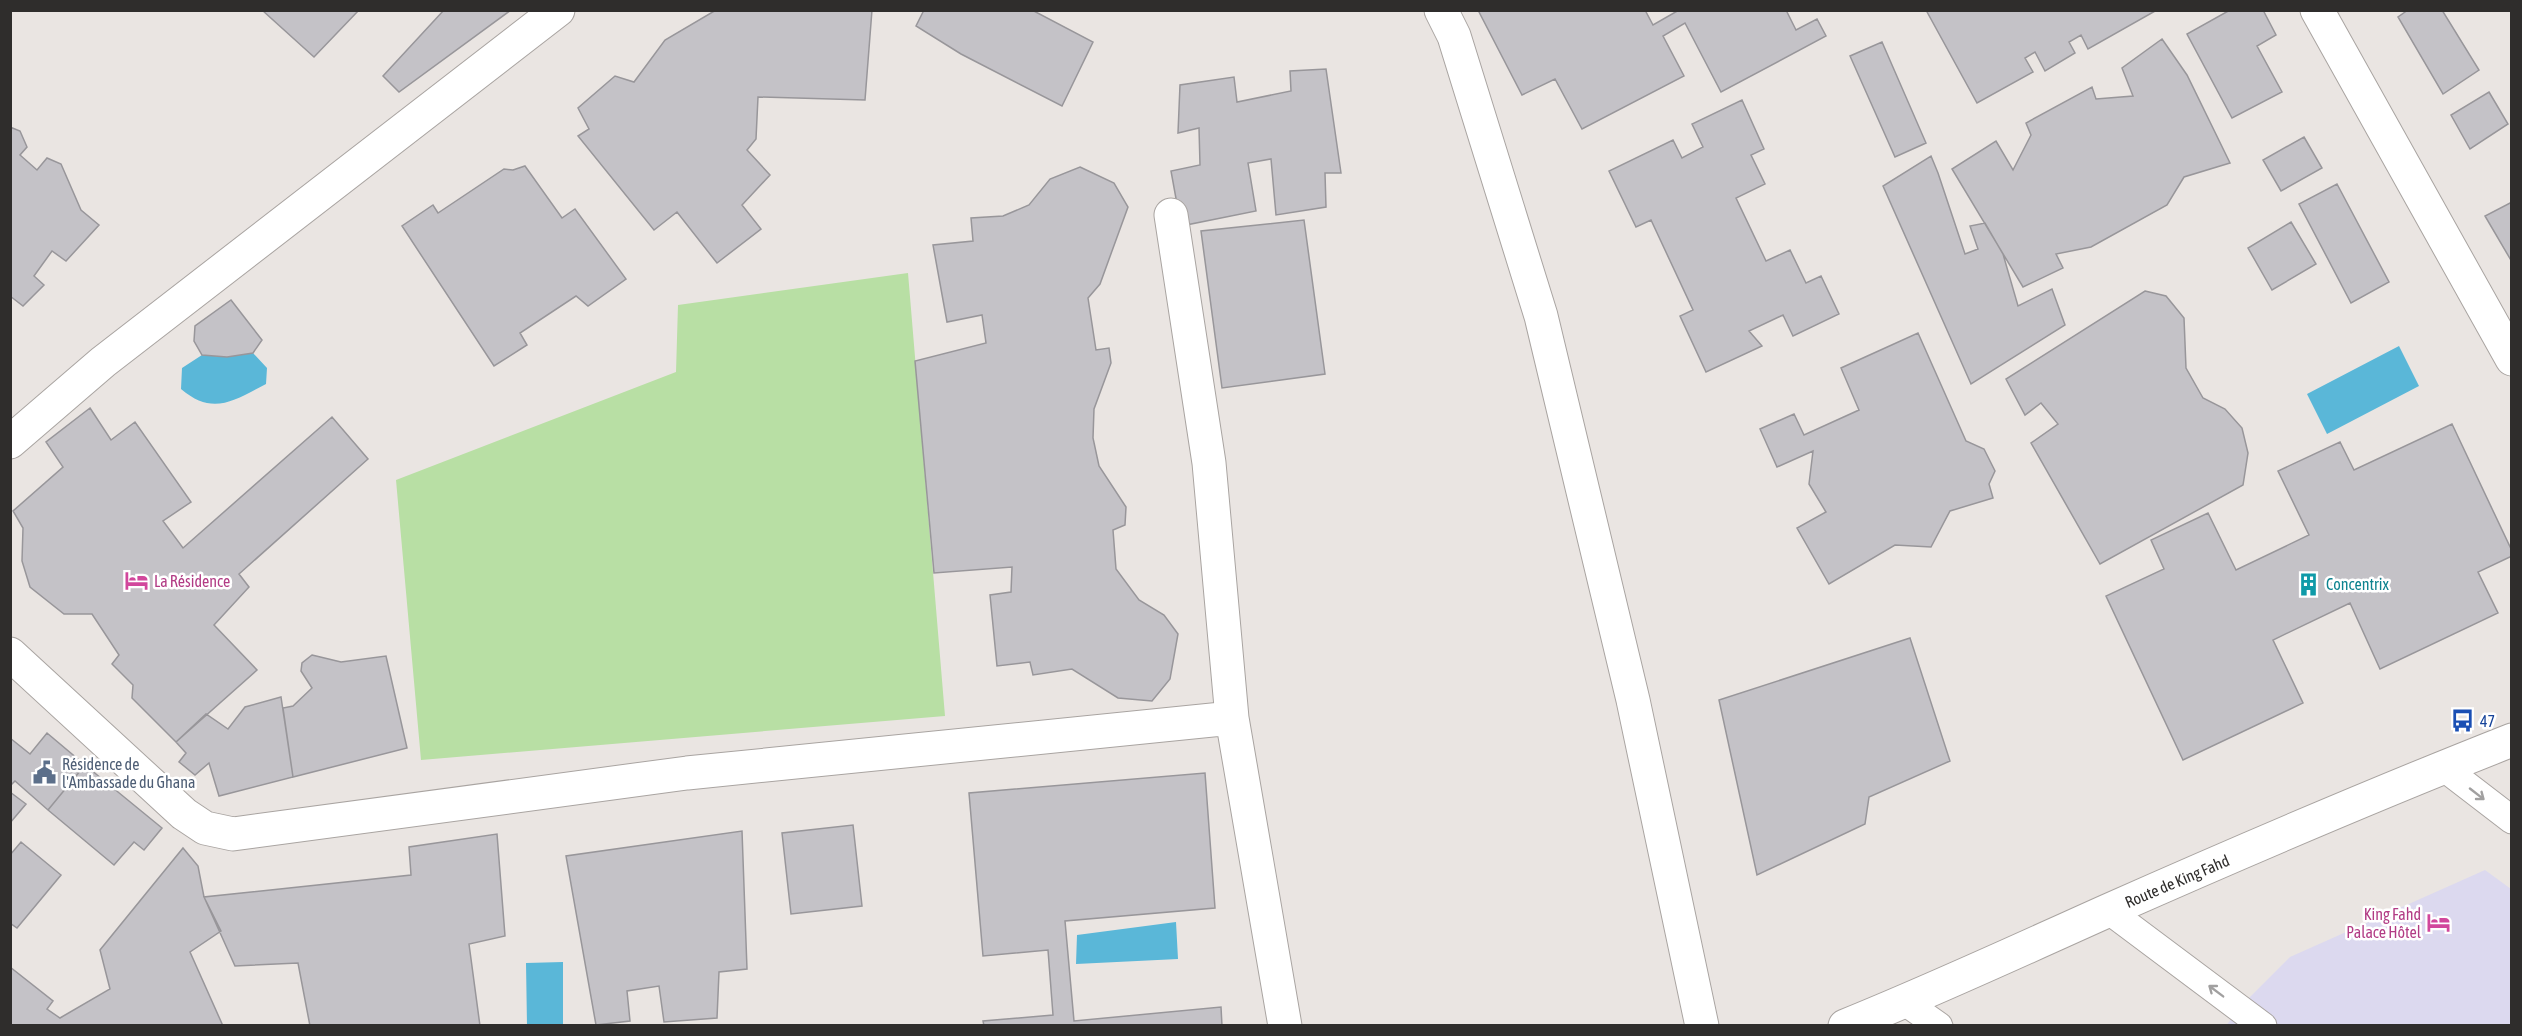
<svg xmlns="http://www.w3.org/2000/svg" width="2522" height="1036" font-family="'Asap Condensed',sans-serif">
<rect width="100%" height="100%" fill="#eae5e2"/>
<path fill="#dcd9ef" d="M 2485,870 L 2511,889 L 2511,1025 L 2226,1026 L 2239,1008 L 2290,957 Z"/>
<path fill="#b8dfa4" d="M 908,273 L 945,716 L 421,760 L 396,480 L 676,372 L 678,305 Z"/>
<path fill="#5ab7d8" d="M 2399,346 L 2419,386 L 2327,434 L 2307,394 Z
M 253,353 L 267,368 L 266,384 C 233,401 213,416 181,389 L 182,368 L 202,355 L 227,357 Z
M 1176,922 L 1178,959 L 1076,964 L 1077,935 Z
M 563,962 L 563,1025 L 527,1025 L 526,963 Z"/>
<path fill="#c4c2c7" stroke="#98969a" stroke-width="1.5" d="M 262,10 L 359,10 L 314,57 Z
M 444,10 L 511,10 L 399,92 L 383,76 Z
M 872,10 L 865,100 L 758,97 L 756,139 L 747,150 L 770,175 L 742,205 L 761,229 L 717,263 L 677,212 L 654,230 L 578,136 L 589,129 L 578,108 L 615,76 L 634,82 L 665,40 L 716,10 Z
M 924,10 L 1032,10 L 1093,42 L 1062,106 L 961,54 L 916,26 Z
M 1478,10 L 1645,10 L 1653,25 L 1679,10 L 1786,10 L 1796,30 L 1817,19 L 1826,36 L 1721,92 L 1685,23 L 1663,36 L 1684,76 L 1582,129 L 1555,79 L 1522,95 Z
M 1926,10 L 2157,10 L 2088,49 L 2081,35 L 2069,42 L 2075,53 L 2045,71 L 2035,52 L 2025,58 L 2033,72 L 1977,103 Z
M 2230,10 L 2263,10 L 2276,35 L 2257,46 L 2282,92 L 2232,118 L 2187,34 Z
M 2408,10 L 2442,10 L 2479,70 L 2443,94 L 2398,17 Z
M 2162,39 L 2187,75 L 2230,163 L 2184,177 L 2167,205 L 2091,247 L 2056,254 L 2063,268 L 2023,287 L 1952,169 L 1996,141 L 2013,170 L 2031,135 L 2026,123 L 2092,87 L 2096,99 L 2133,96 L 2122,68 Z
M 1882,42 L 1926,143 L 1895,157 L 1850,56 Z
M 1326,69 L 1341,173 L 1325,173 L 1326,207 L 1276,215 L 1271,159 L 1248,163 L 1256,211 L 1181,226 L 1171,171 L 1200,165 L 1199,128 L 1178,133 L 1180,85 L 1234,77 L 1237,102 L 1291,91 L 1290,71 Z
M 2489,92 L 2508,124 L 2470,149 L 2451,115 Z
M 1742,100 L 1764,149 L 1751,155 L 1765,184 L 1736,198 L 1766,261 L 1790,250 L 1806,283 L 1821,276 L 1839,314 L 1793,336 L 1783,315 L 1749,331 L 1762,346 L 1706,372 L 1680,316 L 1693,310 L 1651,220 L 1636,227 L 1609,171 L 1673,140 L 1682,158 L 1703,147 L 1692,124 Z
M 10,127 L 20,131 L 27,147 L 20,155 L 37,170 L 47,158 L 61,164 L 81,210 L 99,225 L 66,261 L 52,251 L 34,276 L 44,285 L 23,306 L 10,296 Z
M 2304,137 L 2322,168 L 2281,191 L 2263,160 Z
M 1931,156 L 1938,173 L 1965,254 L 1978,249 L 1970,226 L 1985,223 L 2003,254 L 2018,306 L 2052,289 L 2065,325 L 1971,384 L 1883,186 Z
M 525,166 L 562,218 L 575,209 L 626,279 L 588,306 L 576,296 L 520,333 L 527,345 L 494,366 L 402,226 L 433,205 L 438,213 L 504,169 L 513,170 Z
M 1080,167 L 1114,183 L 1128,207 L 1100,284 L 1088,298 L 1096,350 L 1109,348 L 1111,363 L 1094,409 L 1093,438 L 1099,466 L 1126,507 L 1125,525 L 1113,530 L 1116,569 L 1139,600 L 1164,615 L 1178,634 L 1170,679 L 1152,701 L 1118,698 L 1072,669 L 1033,675 L 1030,662 L 997,666 L 990,595 L 1011,592 L 1012,567 L 934,573 L 915,361 L 986,343 L 982,315 L 947,322 L 933,245 L 973,241 L 971,218 L 1003,216 L 1029,205 L 1050,179 Z
M 2337,184 L 2389,282 L 2351,303 L 2299,204 Z
M 2512,202 L 2512,262 L 2485,216 Z
M 1304,220 L 1325,374 L 1222,388 L 1201,231 Z
M 2291,222 L 2316,264 L 2272,290 L 2248,248 Z
M 2145,291 L 2166,296 L 2184,318 L 2186,368 L 2203,398 L 2225,409 L 2242,428 L 2248,453 L 2243,485 L 2100,564 L 2031,443 L 2058,424 L 2041,403 L 2025,415 L 2006,379 Z
M 231,300 L 262,340 L 253,353 L 227,357 L 202,355 L 194,341 L 195,326 Z
M 1918,333 L 1966,441 L 1984,449 L 1995,471 L 1989,484 L 1993,498 L 1950,511 L 1931,547 L 1895,545 L 1829,584 L 1797,528 L 1826,512 L 1809,484 L 1813,451 L 1777,467 L 1760,429 L 1794,414 L 1804,435 L 1859,410 L 1841,368 Z
M 90,408 L 111,440 L 135,422 L 191,502 L 163,521 L 183,548 L 332,417 L 368,459 L 239,574 L 249,587 L 214,625 L 257,670 L 176,742 L 132,698 L 133,685 L 112,664 L 119,655 L 92,614 L 64,614 L 30,587 L 22,561 L 23,528 L 13,511 L 63,467 L 46,442 Z
M 2452,424 L 2512,551 L 2512,556 L 2478,572 L 2498,613 L 2380,669 L 2350,603 L 2273,640 L 2303,703 L 2183,760 L 2106,596 L 2164,569 L 2151,540 L 2208,513 L 2236,570 L 2309,535 L 2278,471 L 2340,442 L 2354,470 Z
M 1910,638 L 1950,761 L 1869,797 L 1865,824 L 1757,875 L 1719,700 Z
M 312,655 L 341,662 L 386,656 L 407,748 L 293,777 L 283,708 L 293,706 L 312,688 L 301,671 L 302,663 Z
M 281,697 L 293,777 L 219,796 L 209,763 L 195,775 L 179,762 L 186,753 L 176,742 L 206,714 L 228,729 L 245,707 Z
M 47,733 L 85,765 L 48,810 L 15,781 L 10,786 L 10,738 L 30,754 Z
M 85,765 L 162,828 L 144,850 L 134,842 L 114,865 L 48,810 Z
M 1205,773 L 1215,908 L 1065,921 L 1074,1021 L 1221,1007 L 1222,1026 L 984,1026 L 983,1021 L 1053,1015 L 1048,950 L 983,956 L 969,793 Z
M 10,792 L 26,804 L 10,823 Z
M 853,825 L 862,906 L 791,914 L 782,833 Z
M 742,831 L 747,969 L 719,972 L 717,1018 L 664,1022 L 659,986 L 627,991 L 630,1021 L 596,1025 L 566,856 Z
M 497,834 L 505,936 L 469,944 L 480,1026 L 310,1026 L 298,963 L 235,966 L 204,897 L 411,875 L 409,847 Z
M 21,842 L 61,875 L 17,928 L 10,923 L 10,855 Z
M 183,848 L 198,866 L 204,897 L 221,931 L 190,952 L 223,1026 L 10,1026 L 10,967 L 53,1001 L 47,1009 L 60,1018 L 110,989 L 100,950 Z"/>
<g fill="none" stroke-linecap="round" stroke-linejoin="round">
<defs>
<path id="service" d="M 2443,767 L 2512,820
M 2108,910 L 2263,1026
M 1905,1002 L 1939,1026"/>
<path id="minor" d="M 1441,10 L 1454,36 L 1541,316 L 1633,700 L 1702,1026
M 2317,10 L 2512,359
M 1171,215 L 1209,463 L 1232,718 L 1285,1026
M 10,442 L 103,362 L 558,10
M 10,654 L 184,814 L 205,828 L 233,834 L 687,773 L 1232,718"/>
<path id="tertiary" d="M 1845,1026 C 1934,990 2020,950 2107,911 C 2240,852 2375,794 2512,740"/>
</defs>
<use href="#service" stroke="#a9a4a1" stroke-width="29"/>
<use href="#minor" stroke="#a9a4a1" stroke-width="35"/>
<use href="#tertiary" stroke="#a9a4a1" stroke-width="35"/>
<use href="#service" stroke="#fff" stroke-width="27"/>
<use href="#minor" stroke="#fff" stroke-width="33"/>
<use href="#tertiary" stroke="#fff" stroke-width="33"/>
</g>
<defs><path id="oneway-shaft" d="M-6 0H5M1.5-3L5.5 0L1.5 3" fill="none" stroke-width="1.6" stroke-linecap="round" stroke-linejoin="round" transform="scale(1.5)"/></defs>
<g stroke="#a1a0a0">
<use href="#oneway-shaft" transform="translate(2477 794) rotate(38)"/>
<use href="#oneway-shaft" transform="translate(2216 991) rotate(-143)"/>
</g>
<defs>
<symbol id="hotel-bare" viewBox="-9 -9 18 18"><path d="M-6-4.5h1.5V1H6V5H4.5V3h-9V5H-6ZM-4 0a1.8 1.8 0 1 1 3.6 0ZM.5 0V-2.5h3Q6-2.5 6 0Z" fill="#d1479c" stroke="#fff" stroke-width="2.5" paint-order="stroke"/></symbol>
<symbol id="building-bare" viewBox="-9 -9 18 18"><path d="M-4-6H4V6H1V3H-1V6H-4ZM-2.5-4.3h1.7v1.8h-1.7ZM.8-4.3h1.7v1.8H.8ZM-2.5-1h1.7V.8h-1.7ZM.8-1h1.7V.8H.8Z" fill="#0f9aa8" stroke="#fff" stroke-width="2.5" paint-order="stroke"/></symbol>
<symbol id="bus-bare" viewBox="-9 -9 18 18"><path d="M-5-6H5V4H4V6H2V4H-2V6H-4V4H-5ZM-3.5-4V0h7V-4ZM-3.5 1.2v1.5H-2V1.2ZM2 1.2v1.5H3.5V1.2Z" fill="#1a4fb4" stroke="#fff" stroke-width="2.5" paint-order="stroke"/></symbol>
<symbol id="civic-bare" viewBox="-9 -9 18 18"><path d="M-.6-6.5H3V-4.5H.6V-3L4-1V1h2V6H-6V1h2V-1L-.6-3ZM-1.2 2.5V6h2.4V2.5Z" fill="#5c6f8a" stroke="#fff" stroke-width="2.5" paint-order="stroke"/></symbol>
</defs>
<g fill-rule="evenodd">
<use href="#hotel-bare" x="120" y="564" width="33" height="33"/>
<use href="#building-bare" x="2292" y="568" width="33" height="33"/>
<use href="#bus-bare" x="2446" y="704" width="33" height="33"/>
<use href="#civic-bare" x="28" y="756" width="33" height="33"/>
<use href="#hotel-bare" x="2422" y="906" width="33" height="33"/>
</g>
<g text-anchor="middle" dominant-baseline="central" stroke-width="5" stroke-linejoin="round" paint-order="stroke">
<g font-size="16" fill="#b23c85" stroke="#fff" text-anchor="start">
<text x="154" y="581">La Résidence</text>
<text x="2421" y="914" text-anchor="end">King Fahd<tspan x="2421" dy="18">Palace Hôtel</tspan></text>
</g>
<g font-size="16" fill="#0d838f" stroke="#fff" text-anchor="start">
<text x="2326" y="584">Concentrix</text>
</g>
<g font-size="16" fill="#164399" stroke="#fff" text-anchor="start">
<text x="2480" y="721">47</text>
</g>
<g font-size="16" fill="#4e5e75" stroke="#fff" text-anchor="start">
<text x="62" y="764">Résidence de<tspan x="62" dy="18">l'Ambassade du Ghana</tspan></text>
</g>
<g font-size="16" fill="#2f2d2c" stroke="#fff">
<text transform="translate(2177 881) rotate(-23)">Route de King Fahd</text>
</g>
</g>
<rect width="2522" height="1036" fill="none" stroke="#2f2d2c" stroke-width="24"/>
</svg>
